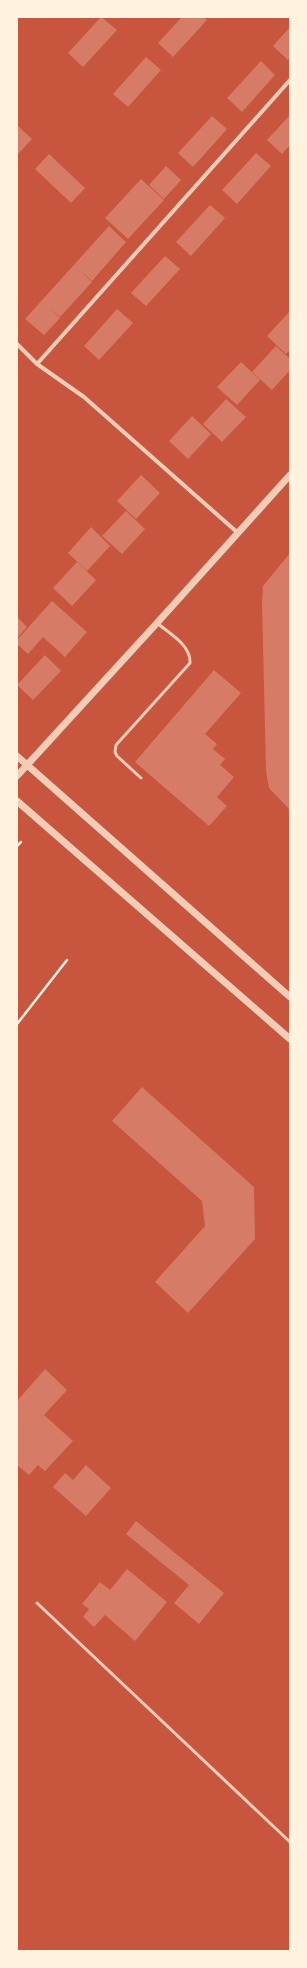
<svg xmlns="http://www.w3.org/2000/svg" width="307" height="1968" font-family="'DM Sans',sans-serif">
<rect width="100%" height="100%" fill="#c8553d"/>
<path fill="#d67c66" d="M 101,17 L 117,30 L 83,67 L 68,53 Z
M 182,17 L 204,17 L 207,20 L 173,57 L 158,43 Z
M 290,27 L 290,57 L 288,60 L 273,46 Z
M 146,57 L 161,70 L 128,107 L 113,94 Z
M 261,61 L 275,75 L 242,112 L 227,98 Z
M 290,115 L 290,145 L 282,154 L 267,140 Z
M 212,116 L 227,129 L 193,167 L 178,153 Z
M 17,125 L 32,139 L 18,154 L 17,152 Z
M 256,153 L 271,166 L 237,204 L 222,190 Z
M 49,154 L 85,188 L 71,203 L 35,169 Z
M 166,166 L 181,180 L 164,199 L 149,185 Z
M 141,179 L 164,200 L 128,239 L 105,218 Z
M 210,205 L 225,218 L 191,256 L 176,242 Z
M 109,226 L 126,242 L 92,281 L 81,271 L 92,282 L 60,317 L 49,308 L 60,318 L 44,335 L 25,319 Z
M 165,256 L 180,269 L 146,306 L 131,293 Z
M 117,309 L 133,323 L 99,360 L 84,346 Z
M 290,311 L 290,350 L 286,354 L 267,336 Z
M 276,346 L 290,359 L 290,370 L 272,390 L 252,372 Z
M 241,362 L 260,380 L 237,405 L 217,387 Z
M 226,399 L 246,417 L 222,442 L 203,424 Z
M 192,416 L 211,434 L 188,459 L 169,441 Z
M 141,475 L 160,493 L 136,519 L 117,501 Z
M 126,511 L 145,529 L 122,554 L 102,536 Z
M 91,527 L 110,546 L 87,571 L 68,553 Z
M 290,553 L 290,810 L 269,788 L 266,771 L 262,602 L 263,586 Z
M 77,562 L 96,580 L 72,606 L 53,588 Z
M 52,601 L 87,632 L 65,657 L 43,637 L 28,654 L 17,644 L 17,640 Z
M 17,617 L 27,627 L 17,638 Z
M 45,655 L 61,671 L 33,700 L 17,685 Z
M 214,670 L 241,693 L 205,734 L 217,744 L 213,749 L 225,759 L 220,765 L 234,777 L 217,797 L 227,806 L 209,826 L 135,762 Z
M 142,1087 L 254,1187 L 255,1239 L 188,1313 L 155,1282 L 205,1226 L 202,1201 L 112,1121 Z
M 45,1369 L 67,1390 L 44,1415 L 73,1441 L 45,1471 L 38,1465 L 29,1475 L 17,1465 L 17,1401 Z
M 86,1465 L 111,1488 L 86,1516 L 53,1487 L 65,1473 L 73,1480 Z
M 136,1521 L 224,1593 L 199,1624 L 174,1603 L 189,1585 L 126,1534 Z
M 127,1569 L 167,1602 L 135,1641 L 105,1615 L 94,1627 L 83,1617 L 89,1609 L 82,1604 L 100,1582 L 110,1590 Z"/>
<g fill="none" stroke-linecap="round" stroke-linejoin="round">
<path stroke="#fff3e0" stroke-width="2.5" d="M 17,846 L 21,842
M 17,1024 L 67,960"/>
<path stroke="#f1ccb7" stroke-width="3" d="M 141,778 L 117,756 L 115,752 L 116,745 L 190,663 C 191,645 170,634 157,623
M 37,1603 L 290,1842"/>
<path stroke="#f1ccb7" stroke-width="4" d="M 17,344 L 37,364 L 84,397 L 238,533
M 37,364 L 290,80"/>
<path stroke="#f1ccb7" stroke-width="7" d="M 17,756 L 290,997
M 17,776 L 157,623 L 290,475
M 17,801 L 290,1039"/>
</g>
<rect width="307" height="1968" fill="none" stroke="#fff3e0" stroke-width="36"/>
</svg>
